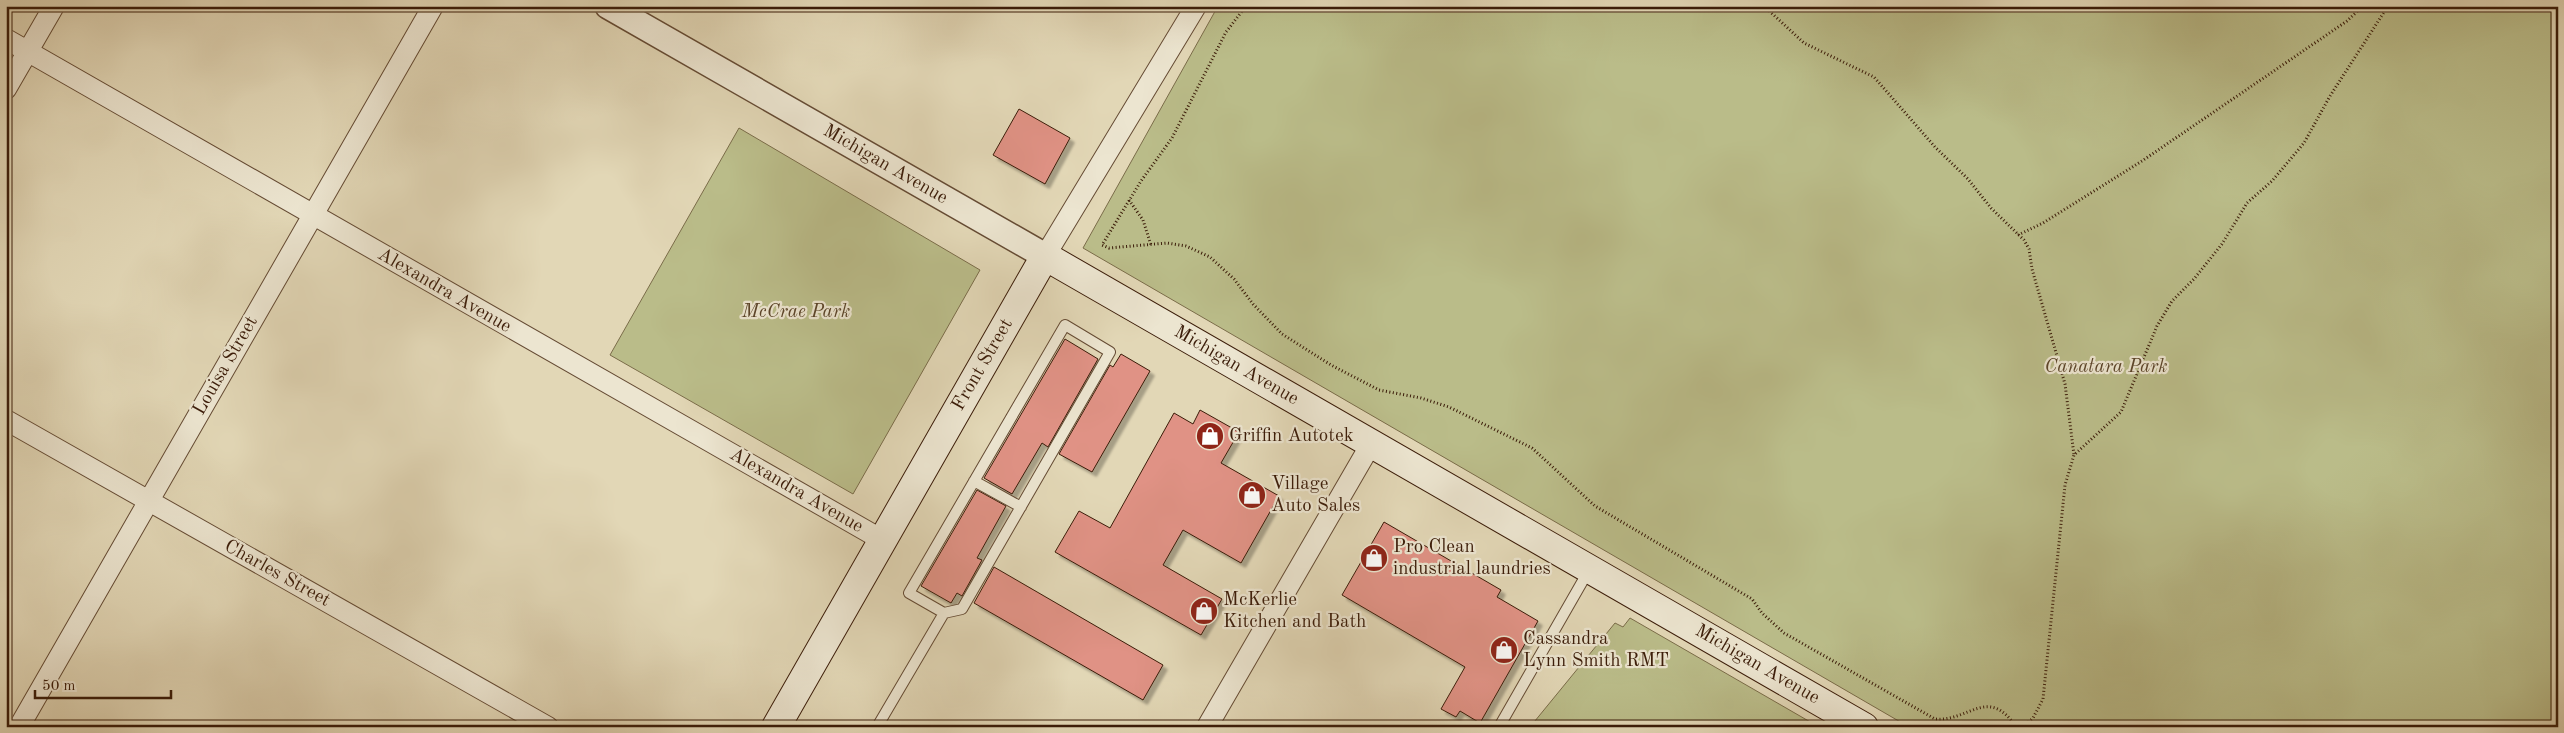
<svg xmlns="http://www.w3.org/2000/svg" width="2564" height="733" font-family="'Old Standard TT',serif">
<defs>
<filter id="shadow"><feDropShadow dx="4.5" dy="4.5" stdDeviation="1" flood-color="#0004"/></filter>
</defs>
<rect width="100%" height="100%" fill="#e2d7b6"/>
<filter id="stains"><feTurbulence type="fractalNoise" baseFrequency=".004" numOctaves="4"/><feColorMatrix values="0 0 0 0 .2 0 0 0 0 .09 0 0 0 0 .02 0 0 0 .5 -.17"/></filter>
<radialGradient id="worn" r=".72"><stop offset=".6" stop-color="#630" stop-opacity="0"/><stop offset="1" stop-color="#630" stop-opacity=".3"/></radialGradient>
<path fill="#babc89" stroke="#7a6c49" d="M 1218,6 L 2558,6 L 2558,727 L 1909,727 L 1083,248 Z
M 739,128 L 980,270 L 853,494 L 610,355 Z
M 1630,618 L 1819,727 L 1530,727 L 1615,623 L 1623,627 Z"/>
<path fill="#e09285" stroke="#3b1c09" filter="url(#shadow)" d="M 1019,109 L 1070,138 L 1045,184 L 993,155 Z
M 1065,339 L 1098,359 L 1048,447 L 1042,443 L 1012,494 L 984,478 Z
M 1121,354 L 1150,371 L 1092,472 L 1059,454 L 1110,365 L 1113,367 Z
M 1200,410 L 1239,432 L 1221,463 L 1279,496 L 1241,563 L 1183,530 L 1163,565 L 1222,599 L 1201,635 L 1055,552 L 1079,511 L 1110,528 L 1174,413 L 1193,424 Z
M 977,490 L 1006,506 L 977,558 L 982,560 L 962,596 L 957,593 L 951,603 L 921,586 Z
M 1384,522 L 1501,590 L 1497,597 L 1538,621 L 1480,723 L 1460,711 L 1456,717 L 1441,709 L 1465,667 L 1342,595 Z
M 994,567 L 1163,665 L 1143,700 L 974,603 Z"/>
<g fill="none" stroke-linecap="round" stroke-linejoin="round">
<defs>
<path id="service" d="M 974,481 L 1021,507
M 877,727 L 944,613 L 962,609 L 1110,352 L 1065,325 L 909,593 L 944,613
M 1499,727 L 1589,570"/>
<path id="minor" d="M 6,39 L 884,541
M 6,89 L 54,6
M 1045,256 L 1196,6
M 6,420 L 548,727
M 19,727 L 433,6
M 1207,727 L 1371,444"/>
<path id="tertiary" d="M 608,6 L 1045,256"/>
<path id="secondary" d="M 776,727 L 1045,256 L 1864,727"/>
</defs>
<use href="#service" stroke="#654b34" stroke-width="12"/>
<use href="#minor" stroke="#654b34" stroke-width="22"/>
<use href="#tertiary" stroke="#654b34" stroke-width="28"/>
<use href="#secondary" stroke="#3b1c09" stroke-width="30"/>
<path stroke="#3b1c09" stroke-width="3" stroke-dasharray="1 2.5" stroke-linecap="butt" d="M 1246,6 L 1226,32 L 1172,138 L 1141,181 L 1102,245 L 1109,248 L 1167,243 L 1186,246 L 1210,257 L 1234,279 L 1253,304 L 1282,334 L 1331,365 L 1379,390 L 1421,398 L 1449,407 L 1532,448 L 1595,506 L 1752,599 L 1762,613 L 1784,633 L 1935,719 C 1969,722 1988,685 2016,727
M 1764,6 L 1804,43 L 1874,77 L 1935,147 L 1968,179 L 1991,208 L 2024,240 L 2029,249 L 2032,269 L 2065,384 L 2074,455
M 1129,200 L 1143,220 L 1151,245
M 2018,235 L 2043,223 L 2142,161 L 2347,21 L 2363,6
M 2023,727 L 2033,718 L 2043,699 L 2065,485 L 2074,455 L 2121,412 L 2157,326 L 2172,301 L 2194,279 L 2222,244 L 2247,203 L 2272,181 L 2304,143 L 2330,96 L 2388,6"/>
<use href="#service" stroke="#ece5d0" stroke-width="10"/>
<use href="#minor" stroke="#ece5d0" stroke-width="20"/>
<use href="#tertiary" stroke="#ece5d0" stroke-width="25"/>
<use href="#secondary" stroke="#ece5d0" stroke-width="28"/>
</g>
<defs>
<symbol id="shop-disc" viewBox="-11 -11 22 22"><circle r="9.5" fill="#8f2418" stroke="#ece5d0"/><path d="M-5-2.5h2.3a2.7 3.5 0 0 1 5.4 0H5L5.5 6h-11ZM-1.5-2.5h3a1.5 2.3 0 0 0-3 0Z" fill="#fff"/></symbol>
</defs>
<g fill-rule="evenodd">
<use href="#shop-disc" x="1194" y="420" width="32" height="32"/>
<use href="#shop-disc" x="1236" y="479" width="32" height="32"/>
<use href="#shop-disc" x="1358" y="542" width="32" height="32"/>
<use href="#shop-disc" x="1188" y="595" width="32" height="32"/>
<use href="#shop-disc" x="1488" y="634" width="32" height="32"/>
</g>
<g text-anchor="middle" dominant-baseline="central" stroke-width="4.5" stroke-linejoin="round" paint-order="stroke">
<g font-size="19" fill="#3b1c09" stroke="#ece5d0">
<text transform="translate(885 165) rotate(30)">Michigan Avenue</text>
<text transform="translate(444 291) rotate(30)">Alexandra Avenue</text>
<text transform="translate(983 365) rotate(-60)">Front Street</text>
<text transform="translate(226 366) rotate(-60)">Louisa Street</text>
<text transform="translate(1236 366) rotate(30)">Michigan Avenue</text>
<text transform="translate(796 491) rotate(30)">Alexandra Avenue</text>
<text transform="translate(277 574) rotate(29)">Charles Street</text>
<text transform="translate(1757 665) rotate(30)">Michigan Avenue</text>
</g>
<g font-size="19" font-style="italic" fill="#5b4429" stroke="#ece5d0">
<text x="796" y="312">McCrae Park</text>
<text x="2106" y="367">Canatara Park</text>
</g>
<g font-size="19" fill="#3b1c09" stroke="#ece5d0" text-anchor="start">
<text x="1229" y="436">Griffin Autotek</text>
<text x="1271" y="484">Village<tspan x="1271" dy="22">Auto Sales</tspan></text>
<text x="1393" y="547">Pro Clean<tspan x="1393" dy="22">industrial laundries</tspan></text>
<text x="1223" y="600">McKerlie<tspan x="1223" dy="22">Kitchen and Bath</tspan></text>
<text x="1523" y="639">Cassandra<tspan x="1523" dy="22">Lynn Smith RMT</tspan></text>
</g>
</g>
<rect width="2564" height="733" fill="none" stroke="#e2d7b6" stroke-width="25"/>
<rect x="8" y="8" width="2549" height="718" fill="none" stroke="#3b1c09" stroke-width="2.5"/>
<rect x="12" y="12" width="2539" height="708" fill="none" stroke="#3b1c09"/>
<path d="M35 690v8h136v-8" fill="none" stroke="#3b1c09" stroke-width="2.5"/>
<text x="42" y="690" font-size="15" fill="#3b1c09" stroke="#ece5d0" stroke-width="4" paint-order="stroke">50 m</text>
<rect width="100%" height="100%" filter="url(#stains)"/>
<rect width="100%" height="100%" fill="url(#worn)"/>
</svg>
